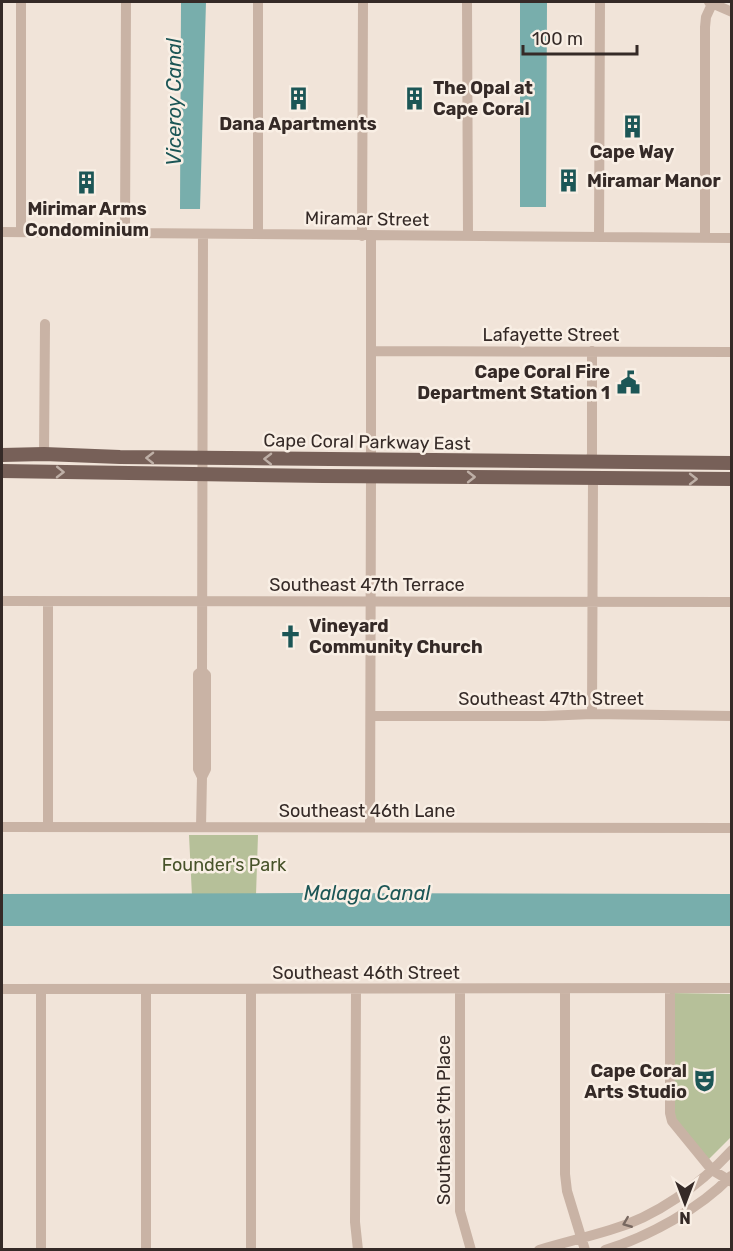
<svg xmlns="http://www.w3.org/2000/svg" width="733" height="1251" font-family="Rubik,sans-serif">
<rect width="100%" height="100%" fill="#f1e4d9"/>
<path fill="#b6c099" d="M 189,835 L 258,835 L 256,895 L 192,896 Z
M 670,993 L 731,994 L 731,1137 L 705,1163 L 672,1121 Z"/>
<path fill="#78aeac" d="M 181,2 L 206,2 L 200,209 L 180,209 L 180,207 Z
M 520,2 L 547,2 L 546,207 L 520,207 Z
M 307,893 L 731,894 L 731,926 L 2,926 L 2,894 Z"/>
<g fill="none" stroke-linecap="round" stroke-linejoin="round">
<path stroke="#c9b3a5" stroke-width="10" d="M 21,2 L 21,232
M 258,2 L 258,234
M 467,2 L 468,236
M 709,2 L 732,12
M 2,232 L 732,238
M 125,233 L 126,2
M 362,236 L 363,2
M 599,237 L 600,2
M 705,238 L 705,27 L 706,17 L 712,4
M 371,351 L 732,352
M 44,454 L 45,324
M 369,460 L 371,452 L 371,236
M 590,462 L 592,454 L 592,351
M 2,601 L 732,602
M 592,714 L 593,478
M 371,716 L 544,716 L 592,714 L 732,716
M 202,777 L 198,769 L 198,674 L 202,671 L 203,234
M 2,827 L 732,828
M 48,827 L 48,602
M 201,827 L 202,777 L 206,769 L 206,675 L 202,671
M 370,827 L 371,477
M 2,989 L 732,988
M 41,989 L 41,1250
M 356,989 L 355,1222 L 358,1250
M 460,989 L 460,1211 L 471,1250
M 565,989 L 565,1174 L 567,1191 L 585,1250
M 670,989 L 670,1113 L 672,1121 L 712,1170 L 732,1182
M 146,990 L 146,1250
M 251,1250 L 251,989
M 539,1250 C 563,1243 587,1237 610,1230 C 656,1217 700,1185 732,1150
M 605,1250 C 648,1237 701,1208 731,1176"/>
<path stroke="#776058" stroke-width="14" d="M 2,455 L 44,454 L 120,457 L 732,463
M 2,471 L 323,476 L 732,479"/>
</g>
<defs><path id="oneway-chevron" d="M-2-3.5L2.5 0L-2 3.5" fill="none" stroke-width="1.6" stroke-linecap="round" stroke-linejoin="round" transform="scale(1.5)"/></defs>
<g stroke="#beafa6">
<use href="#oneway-chevron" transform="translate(150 458) rotate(-179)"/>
<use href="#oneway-chevron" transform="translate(268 459) rotate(-179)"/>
<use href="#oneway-chevron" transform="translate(60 472) rotate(1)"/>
<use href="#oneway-chevron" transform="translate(471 477)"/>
<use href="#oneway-chevron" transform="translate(693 479)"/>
</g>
<use stroke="#786860" href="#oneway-chevron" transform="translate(627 1223) rotate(158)"/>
<defs>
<symbol id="building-bare" viewBox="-9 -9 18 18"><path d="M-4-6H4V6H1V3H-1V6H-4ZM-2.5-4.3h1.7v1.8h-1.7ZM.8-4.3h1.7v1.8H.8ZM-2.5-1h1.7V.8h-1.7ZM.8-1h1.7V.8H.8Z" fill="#1c5656" stroke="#f9efe5" stroke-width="2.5" paint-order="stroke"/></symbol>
<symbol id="civic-bare" viewBox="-9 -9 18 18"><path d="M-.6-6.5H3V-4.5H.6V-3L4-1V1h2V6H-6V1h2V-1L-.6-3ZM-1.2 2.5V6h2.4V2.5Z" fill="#1c5656" stroke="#f9efe5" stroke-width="2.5" paint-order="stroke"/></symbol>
<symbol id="church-bare" viewBox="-9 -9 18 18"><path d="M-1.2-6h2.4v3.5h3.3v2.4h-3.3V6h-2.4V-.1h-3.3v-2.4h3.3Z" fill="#1c5656" stroke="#f9efe5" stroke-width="2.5" paint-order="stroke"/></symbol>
<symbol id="theatre-bare" viewBox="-9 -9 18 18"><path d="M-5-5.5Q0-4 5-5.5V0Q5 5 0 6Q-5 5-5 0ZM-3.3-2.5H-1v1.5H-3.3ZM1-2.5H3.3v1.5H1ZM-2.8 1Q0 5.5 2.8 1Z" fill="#1c5656" stroke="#f9efe5" stroke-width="2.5" paint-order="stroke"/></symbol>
</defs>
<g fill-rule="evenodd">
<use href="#building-bare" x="282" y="82" width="33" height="33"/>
<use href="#building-bare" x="398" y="82" width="33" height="33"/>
<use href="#building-bare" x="616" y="110" width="33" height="33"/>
<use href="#building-bare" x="552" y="164" width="33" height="33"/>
<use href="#building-bare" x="70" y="166" width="33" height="33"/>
<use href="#civic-bare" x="612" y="366" width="33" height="33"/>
<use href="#church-bare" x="274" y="620" width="33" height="33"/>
<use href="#theatre-bare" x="688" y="1064" width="33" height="33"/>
</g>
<g text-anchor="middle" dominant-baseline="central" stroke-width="5" stroke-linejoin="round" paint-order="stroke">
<g font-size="18" font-weight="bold" fill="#352a27" stroke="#f9efe5" text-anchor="start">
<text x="433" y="88">The Opal at<tspan x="433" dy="21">Cape Coral</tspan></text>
<text x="298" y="124" text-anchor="middle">Dana Apartments</text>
<text x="632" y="152" text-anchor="middle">Cape Way</text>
<text x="587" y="181">Miramar Manor</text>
<text x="87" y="209" text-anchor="middle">Mirimar Arms<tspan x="87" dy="21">Condominium</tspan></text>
<text x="610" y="372" text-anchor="end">Cape Coral Fire<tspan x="610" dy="21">Department Station 1</tspan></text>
<text x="309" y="626">Vineyard<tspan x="309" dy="21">Community Church</tspan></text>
<text x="687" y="1071" text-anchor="end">Cape Coral<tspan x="687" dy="21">Arts Studio</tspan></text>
</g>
<g font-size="18" fill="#352a27" stroke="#f9efe5">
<text transform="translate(367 219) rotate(1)">Miramar Street</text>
<text x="551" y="335">Lafayette Street</text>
<text transform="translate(367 442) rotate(1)">Cape Coral Parkway East</text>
<text x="367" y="585">Southeast 47th Terrace</text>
<text x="551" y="699">Southeast 47th Street</text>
<text x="367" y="811">Southeast 46th Lane</text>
<text x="366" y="973">Southeast 46th Street</text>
<text transform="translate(444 1120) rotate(-90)">Southeast 9th Place</text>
</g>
<g font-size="18" fill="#47532a" stroke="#f9efe5">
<text x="224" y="865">Founder's Park</text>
</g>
<g font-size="20" font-style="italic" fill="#1c5656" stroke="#f9efe5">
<text transform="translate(174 102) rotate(-90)">Viceroy Canal</text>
<text x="367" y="893">Malaga Canal</text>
</g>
</g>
<rect width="733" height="1251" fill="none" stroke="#352a27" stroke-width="6"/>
<g transform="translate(685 1203) rotate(180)" stroke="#f9efe5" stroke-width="4.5" paint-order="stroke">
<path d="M0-4.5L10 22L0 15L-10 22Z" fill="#352a27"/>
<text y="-9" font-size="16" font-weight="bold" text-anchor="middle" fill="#352a27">N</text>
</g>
<path d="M523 45v9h114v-9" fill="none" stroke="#352a27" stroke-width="3"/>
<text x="532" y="45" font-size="18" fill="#352a27" stroke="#f9efe5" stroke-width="4.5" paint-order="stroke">100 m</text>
</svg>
